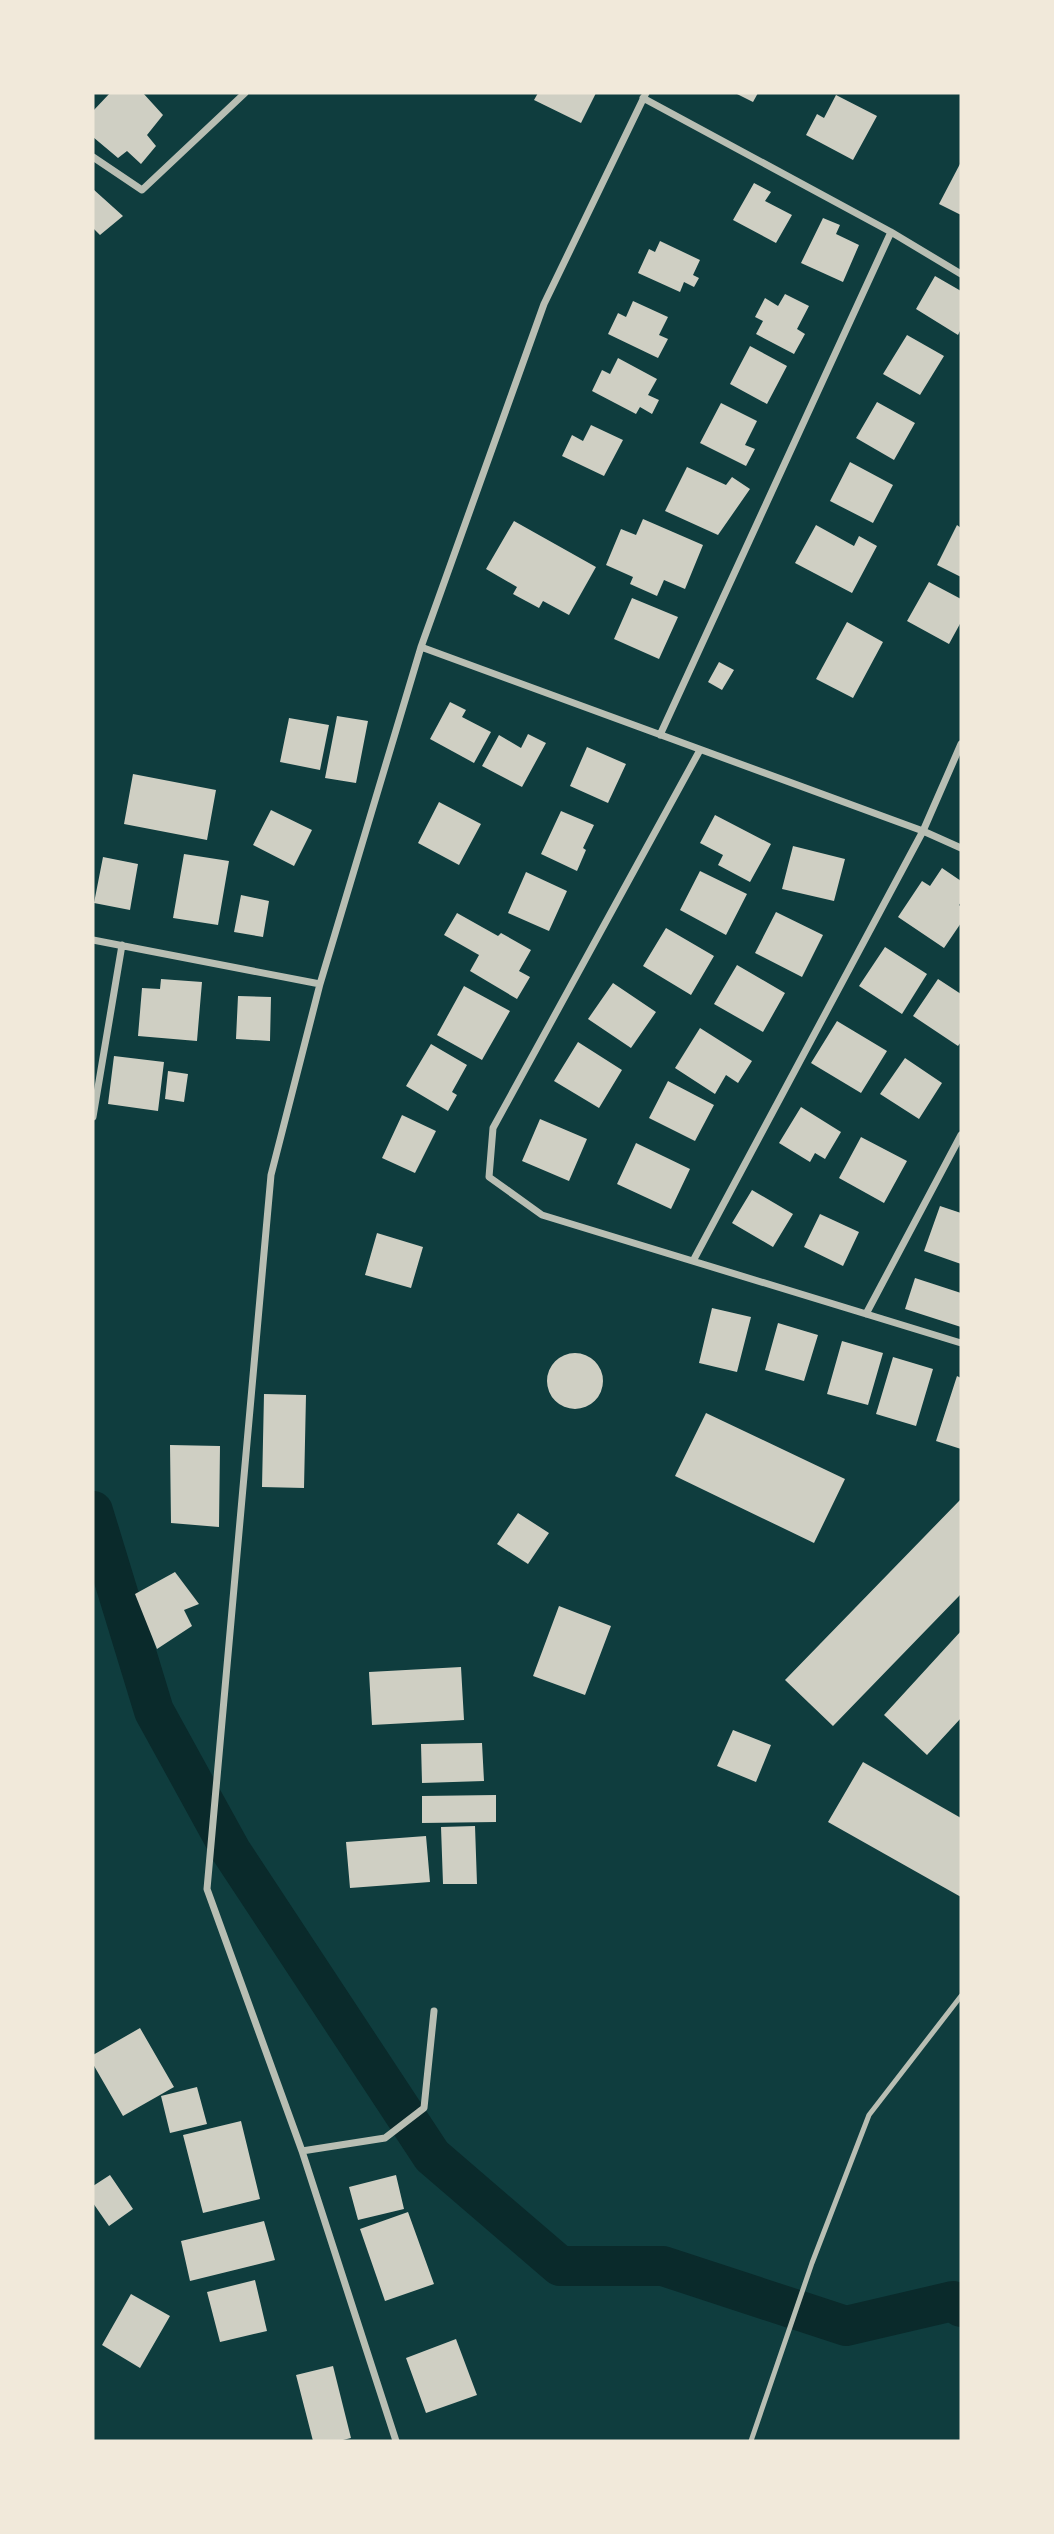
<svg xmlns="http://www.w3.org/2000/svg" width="1054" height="2534" font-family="Lora,serif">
<rect width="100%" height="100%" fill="#0f3d3e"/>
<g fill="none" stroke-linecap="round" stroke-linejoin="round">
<path stroke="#0a2a2b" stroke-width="40" d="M 93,1511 L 154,1711 L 231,1851 L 432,2156 L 560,2266 L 663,2266 L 846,2326 L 953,2301 L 961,2307"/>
</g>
<path fill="#cfcfc3" d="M 110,93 L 143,93 L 163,115 L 147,135 L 156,146 L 141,164 L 127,151 L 118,158 L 93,137 L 93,111 Z
M 538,93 L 596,93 L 581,123 L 534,100 Z
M 735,93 L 758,93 L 753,102 Z
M 836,95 L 877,116 L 853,160 L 806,135 L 817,114 L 824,118 Z
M 961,162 L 961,215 L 939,204 Z
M 754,183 L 771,192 L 765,201 L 792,215 L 776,243 L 733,220 Z
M 93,189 L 123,216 L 100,235 L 93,228 Z
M 823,218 L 840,225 L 836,234 L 859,245 L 843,282 L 801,263 Z
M 660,241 L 700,260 L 693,275 L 699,278 L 694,287 L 684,282 L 680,292 L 638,273 L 649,249 L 655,252 Z
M 935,276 L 961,291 L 961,329 L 958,335 L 916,309 Z
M 785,294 L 809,306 L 797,329 L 805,334 L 794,354 L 756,334 L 763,321 L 755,317 L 765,298 L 778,306 Z
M 633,301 L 668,317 L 659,335 L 668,339 L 658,358 L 608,334 L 618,313 L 626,317 Z
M 907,335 L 944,356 L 920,395 L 883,374 Z
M 750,346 L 787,366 L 767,404 L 730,384 Z
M 618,358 L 657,379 L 648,395 L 659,400 L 652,414 L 640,407 L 636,414 L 592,391 L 602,370 L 610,374 Z
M 877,402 L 915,423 L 894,460 L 856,438 Z
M 721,403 L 757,421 L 745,445 L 755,449 L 746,466 L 700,443 Z
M 591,425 L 623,440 L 604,476 L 562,456 L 572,435 L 583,441 Z
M 850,462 L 893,485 L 873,523 L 830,501 Z
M 687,467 L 726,485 L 732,477 L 750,489 L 718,535 L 665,511 Z
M 643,519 L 703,545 L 685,589 L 664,580 L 657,596 L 630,584 L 633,577 L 606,565 L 621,529 L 636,535 Z
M 514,521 L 596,567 L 569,615 L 543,601 L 539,608 L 513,594 L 517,587 L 486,569 Z
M 816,525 L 854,546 L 859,536 L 877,546 L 852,593 L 795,563 Z
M 957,525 L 961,528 L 961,577 L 937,565 Z
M 929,582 L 961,599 L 961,622 L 949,644 L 907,621 Z
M 632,598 L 678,617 L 659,659 L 614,639 Z
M 847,622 L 883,642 L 853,698 L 816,679 Z
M 719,662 L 734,670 L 722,690 L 708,682 Z
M 450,702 L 466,710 L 462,717 L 491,732 L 474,763 L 430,739 Z
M 337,716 L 368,721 L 356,783 L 325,778 Z
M 289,718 L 329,725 L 320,770 L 280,762 Z
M 528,734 L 546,743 L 522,787 L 482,766 L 499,735 L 521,748 Z
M 587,747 L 626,764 L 608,803 L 570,786 Z
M 133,774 L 216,790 L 207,840 L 124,824 Z
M 439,802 L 481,824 L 459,865 L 418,843 Z
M 271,810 L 312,830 L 294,866 L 253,845 Z
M 561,811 L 594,825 L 583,848 L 586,850 L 577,871 L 541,854 Z
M 715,815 L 771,844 L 750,882 L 718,865 L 723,855 L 700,843 Z
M 793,846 L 845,859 L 834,901 L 782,889 Z
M 184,854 L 229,861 L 218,925 L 173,918 Z
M 103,857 L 138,864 L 130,910 L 94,903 Z
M 942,868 L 961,881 L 961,902 L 959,905 L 961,907 L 961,923 L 944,948 L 898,917 L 922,881 L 930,886 Z
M 700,871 L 747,894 L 726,935 L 680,910 Z
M 526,872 L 567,891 L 549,931 L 508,913 Z
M 241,895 L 269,901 L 263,937 L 234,932 Z
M 776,912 L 823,935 L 802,977 L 755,953 Z
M 457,913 L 498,936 L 501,933 L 531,950 L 519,971 L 530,977 L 517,999 L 470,971 L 479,955 L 444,935 Z
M 666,928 L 714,956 L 691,995 L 643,966 Z
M 885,947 L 927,974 L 902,1014 L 859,986 Z
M 737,965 L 785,993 L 763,1032 L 714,1004 Z
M 161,979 L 202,982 L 197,1041 L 138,1036 L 142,988 L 160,989 Z
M 938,979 L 961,994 L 961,1042 L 958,1046 L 913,1016 Z
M 613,983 L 656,1012 L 631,1048 L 588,1019 Z
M 464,986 L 510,1011 L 482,1060 L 437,1035 Z
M 238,996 L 271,997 L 270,1041 L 236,1039 Z
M 837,1021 L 887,1051 L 861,1093 L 811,1063 Z
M 700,1028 L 752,1061 L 738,1083 L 726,1075 L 715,1094 L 675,1068 Z
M 578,1042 L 622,1070 L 599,1108 L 554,1081 Z
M 431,1044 L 467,1065 L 452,1092 L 457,1095 L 448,1111 L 406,1086 Z
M 114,1056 L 164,1062 L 158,1111 L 108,1104 Z
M 905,1058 L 942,1083 L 919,1119 L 880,1094 Z
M 168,1071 L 188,1074 L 184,1102 L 165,1099 Z
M 668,1081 L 714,1105 L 695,1141 L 649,1118 Z
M 801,1107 L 841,1132 L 825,1159 L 815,1153 L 810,1162 L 779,1143 Z
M 402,1115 L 436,1131 L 415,1173 L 382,1158 Z
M 540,1119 L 587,1139 L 569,1181 L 522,1161 Z
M 861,1137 L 907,1161 L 884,1203 L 839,1178 Z
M 636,1143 L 690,1169 L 671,1209 L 617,1184 Z
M 752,1190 L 793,1214 L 773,1247 L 732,1223 Z
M 940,1206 L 961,1213 L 961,1264 L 924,1251 Z
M 820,1214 L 859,1232 L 843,1266 L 804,1247 Z
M 377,1233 L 423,1247 L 411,1288 L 365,1275 Z
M 915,1278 L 961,1293 L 961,1327 L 905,1309 Z
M 712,1308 L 751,1317 L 737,1372 L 699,1363 Z
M 778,1323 L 818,1335 L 804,1381 L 765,1370 Z
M 842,1341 L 883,1353 L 868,1405 L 827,1394 Z
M547 1381a28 28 0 1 1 56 0a28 28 0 1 1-56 0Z
M 893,1357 L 933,1369 L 916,1426 L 876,1414 Z
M 957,1376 L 961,1378 L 961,1449 L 936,1441 Z
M 264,1394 L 306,1395 L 304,1488 L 262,1487 Z
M 706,1413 L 845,1479 L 814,1543 L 675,1476 Z
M 170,1445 L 220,1446 L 219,1527 L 171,1523 Z
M 960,1500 L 961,1594 L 833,1726 L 785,1680 Z
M 518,1513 L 549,1533 L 528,1564 L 497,1544 Z
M 175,1572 L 199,1604 L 184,1610 L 192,1626 L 157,1649 L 135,1594 Z
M 559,1606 L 611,1626 L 585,1695 L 533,1676 Z
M 961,1631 L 961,1718 L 927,1755 L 884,1715 Z
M 461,1667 L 464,1720 L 372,1725 L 369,1672 Z
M 733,1730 L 771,1745 L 756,1782 L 717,1766 Z
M 482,1743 L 484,1781 L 422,1783 L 421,1744 Z
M 863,1762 L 961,1818 L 961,1897 L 828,1822 Z
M 496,1795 L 496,1822 L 422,1823 L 422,1796 Z
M 475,1826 L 477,1884 L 443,1884 L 441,1827 Z
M 426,1836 L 430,1882 L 350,1888 L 346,1842 Z
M 140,2028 L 174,2087 L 123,2116 L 93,2064 L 93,2055 Z
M 197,2087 L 207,2124 L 170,2133 L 161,2096 Z
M 241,2121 L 260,2199 L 203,2213 L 183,2135 Z
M 110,2175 L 133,2209 L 109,2226 L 93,2203 L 93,2186 Z
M 396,2175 L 404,2209 L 358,2220 L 349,2187 Z
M 408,2212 L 434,2284 L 385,2301 L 360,2229 Z
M 264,2221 L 275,2260 L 190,2281 L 181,2241 Z
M 255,2280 L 267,2331 L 220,2342 L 207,2292 Z
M 131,2294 L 170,2316 L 140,2368 L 102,2345 Z
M 456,2339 L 477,2395 L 426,2413 L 406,2358 Z
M 333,2366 L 351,2438 L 339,2441 L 313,2441 L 296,2375 Z"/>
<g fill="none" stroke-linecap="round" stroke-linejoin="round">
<path stroke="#b8beb3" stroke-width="5" d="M 751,2441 L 812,2263 L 869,2115 L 961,1996"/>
<path stroke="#b8beb3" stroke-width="7" d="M 643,98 L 891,232 L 961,274
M 93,157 L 142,190 L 245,93
M 421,647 L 923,831 L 961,848
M 660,735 L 891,232
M 700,750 L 493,1128 L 489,1177 L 542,1215 L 961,1343
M 93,940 L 320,984
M 93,1117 L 122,945
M 693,1261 L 923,831 L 961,744
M 866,1314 L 961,1135
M 302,2151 L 385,2138 L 424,2108 L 434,2011
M 396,2441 L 302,2151 L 207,1889 L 271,1175 L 320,984 L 421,647 L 544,304 L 646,93"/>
</g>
<rect width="1054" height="2534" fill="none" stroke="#f1e9da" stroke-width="189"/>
</svg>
